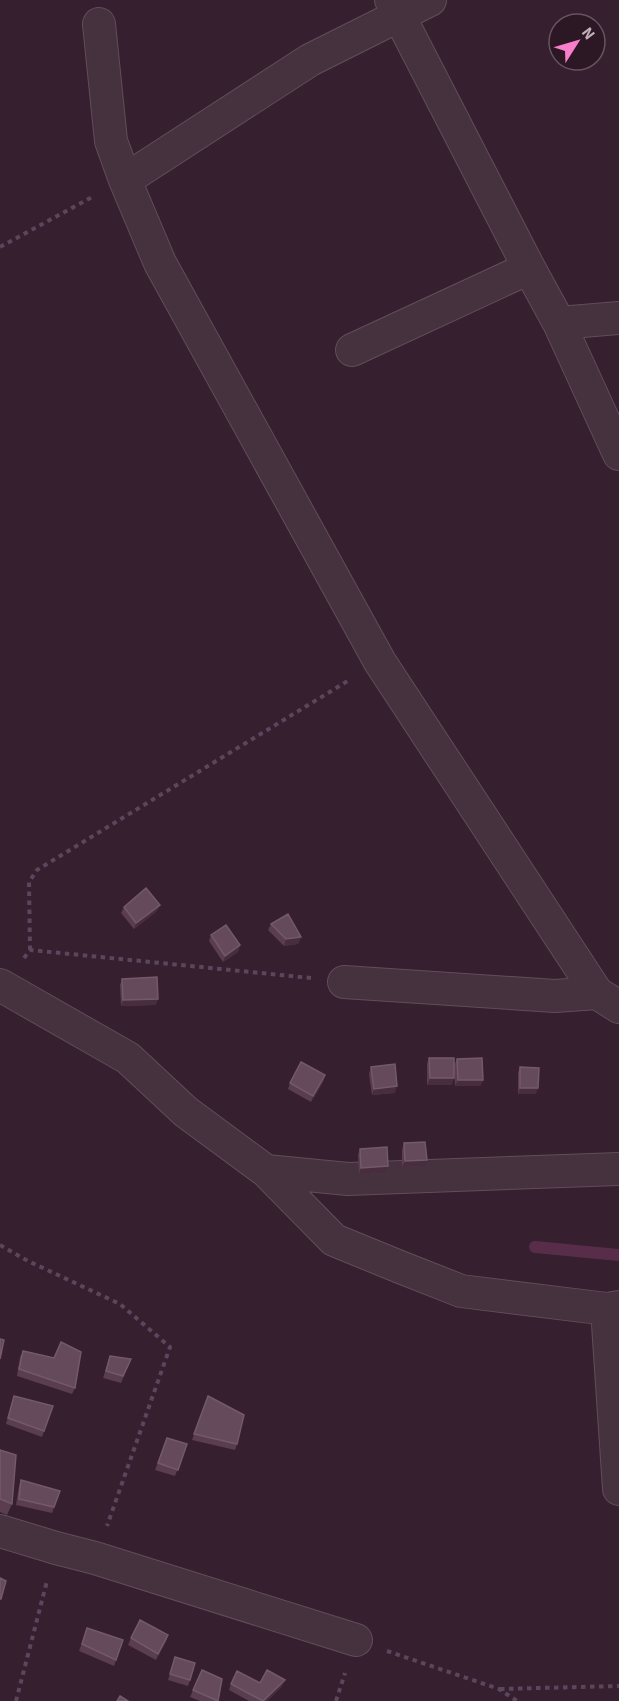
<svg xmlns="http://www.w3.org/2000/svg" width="619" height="1701" font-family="'Source Sans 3',sans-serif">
<rect width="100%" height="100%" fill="#361f2e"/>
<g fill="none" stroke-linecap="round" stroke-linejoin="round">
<path stroke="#572d49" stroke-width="12" d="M 535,1247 L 619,1255"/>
<defs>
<path id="street" d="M 391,0 L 529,268 L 559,323 L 619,454
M 99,24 L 111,141 L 125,180 L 160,263 L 380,662 L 597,993 L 619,1007
M 125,180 L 310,60 L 430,0
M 559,323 L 619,318
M 352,350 L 529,268
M 344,982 L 555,996 L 597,993
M 0,985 L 128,1058 L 186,1112 L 266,1171 L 348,1179 L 619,1169
M 266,1171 L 334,1240 L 400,1267 L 461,1291 L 607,1309 L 619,1307
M 607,1309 L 619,1489
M 0,1531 L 56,1548 L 95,1558 L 356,1640"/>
</defs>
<use href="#street" stroke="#624d5a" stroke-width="34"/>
<path stroke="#5a475d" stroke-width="4" stroke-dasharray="4.5 4.5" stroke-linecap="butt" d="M 0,247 L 94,196
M 30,950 L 29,882 L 37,870 L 351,679
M 24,958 L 30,950 L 311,978
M 0,1245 L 28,1261 L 120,1304 L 170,1347 L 107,1526
M 387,1651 L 499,1689 L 517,1701
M 500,1689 L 619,1686
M 16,1701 L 47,1581
M 336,1701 L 345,1673"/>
<use href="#street" stroke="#46323f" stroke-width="32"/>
</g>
<path fill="#5a3e50" d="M 124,907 L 157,911 L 134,929 L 121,913 Z
M 271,924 L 301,937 L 298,944 L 284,946 L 268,930 Z
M 211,935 L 240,945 L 238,952 L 223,962 L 209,941 Z
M 122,979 L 156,1005 L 121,1006 L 120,985 Z
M 429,1058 L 452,1085 L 427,1085 L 427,1064 Z
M 457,1059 L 483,1080 L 480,1086 L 455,1086 L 454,1065 Z
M 371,1067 L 395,1093 L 372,1095 L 369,1074 Z
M 520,1067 L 536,1094 L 518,1094 L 518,1073 Z
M 325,1075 L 323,1082 L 311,1102 L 288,1089 L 290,1083 Z
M 404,1143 L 424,1166 L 402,1167 L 402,1150 Z
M 360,1149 L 388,1166 L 386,1173 L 359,1174 L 358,1155 Z
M 23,1351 L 75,1388 L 72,1394 L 17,1376 L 20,1357 Z
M 110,1356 L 131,1359 L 121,1383 L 103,1378 Z
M 14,1396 L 53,1406 L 42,1437 L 6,1424 Z
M 208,1396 L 237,1444 L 235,1450 L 192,1440 Z
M 167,1438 L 187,1444 L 175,1476 L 155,1470 Z
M 0,1450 L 12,1504 L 7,1515 L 0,1512 Z
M 21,1480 L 60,1491 L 52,1513 L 16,1505 L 19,1486 Z
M 87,1628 L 123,1640 L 114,1666 L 79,1651 Z
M 168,1635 L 166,1641 L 156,1660 L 128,1645 L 131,1638 Z
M 173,1664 L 190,1680 L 188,1686 L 168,1680 Z
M 260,1683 L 282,1686 L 267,1701 L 249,1701 L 229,1690 L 231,1684 Z
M 193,1690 L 218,1701 L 200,1701 L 190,1697 Z"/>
<path fill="#472d3e" d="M 160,905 L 157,911 L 134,929 L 136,923 Z
M 301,937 L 298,944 L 284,946 L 286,939 Z
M 240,945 L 238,952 L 223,962 L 225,956 Z
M 158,999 L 156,1005 L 121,1006 L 123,1000 Z
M 325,1075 L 323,1082 L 311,1102 L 313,1096 Z
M 430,1078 L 454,1078 L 452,1085 L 427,1085 Z
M 458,1080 L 483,1080 L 480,1086 L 455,1086 Z
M 397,1086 L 395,1093 L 372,1095 L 374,1089 Z
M 520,1088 L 538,1088 L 536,1094 L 518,1094 Z
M 427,1160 L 424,1166 L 402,1167 L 405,1161 Z
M 388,1166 L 386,1173 L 359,1174 L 361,1168 Z
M 168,1635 L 166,1641 L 156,1660 L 158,1654 Z
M 285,1680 L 282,1686 L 267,1701 L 263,1701 Z"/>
<path fill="#654a5c" stroke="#74596a" stroke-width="1.5" d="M 146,888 L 160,905 L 136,923 L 124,907 Z
M 288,914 L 301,937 L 286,939 L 271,924 Z
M 226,925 L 240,945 L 225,956 L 211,935 Z
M 157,977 L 158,999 L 123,1000 L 122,979 Z
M 429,1058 L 454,1058 L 454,1078 L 430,1078 Z
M 482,1058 L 483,1080 L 458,1080 L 457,1059 Z
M 301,1062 L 325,1075 L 313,1096 L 290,1083 Z
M 395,1064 L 397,1086 L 374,1089 L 371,1067 Z
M 520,1067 L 539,1068 L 538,1088 L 520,1088 Z
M 425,1142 L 427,1160 L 405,1161 L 404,1143 Z
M 387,1147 L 388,1166 L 361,1168 L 360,1149 Z
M 0,1339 L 4,1340 L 0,1359 Z
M 61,1342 L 81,1352 L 75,1388 L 19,1369 L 23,1351 L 54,1358 Z
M 110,1356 L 131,1359 L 123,1376 L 106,1371 Z
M 14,1396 L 53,1406 L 44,1431 L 8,1418 Z
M 208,1396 L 244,1415 L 237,1444 L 194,1434 Z
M 167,1438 L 187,1444 L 178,1470 L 158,1463 Z
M 0,1450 L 16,1455 L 12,1504 L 0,1499 Z
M 21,1480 L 60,1491 L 54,1507 L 19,1499 Z
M 0,1578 L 6,1581 L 1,1599 L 0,1599 Z
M 140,1620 L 168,1635 L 158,1654 L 131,1638 Z
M 87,1628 L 123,1640 L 116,1660 L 82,1644 Z
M 175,1657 L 195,1663 L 190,1680 L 170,1674 Z
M 202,1670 L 222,1679 L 218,1701 L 193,1690 Z
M 267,1670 L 285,1680 L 263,1701 L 231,1684 L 237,1671 L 260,1683 Z
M 120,1696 L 128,1701 L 117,1701 Z"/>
<g transform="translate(577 42) rotate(53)"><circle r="28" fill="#2b1824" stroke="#685360" stroke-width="1.5"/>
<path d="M0-4.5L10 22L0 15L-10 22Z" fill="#f87dca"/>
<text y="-9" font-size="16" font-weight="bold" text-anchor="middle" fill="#c4acbb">N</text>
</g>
</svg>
